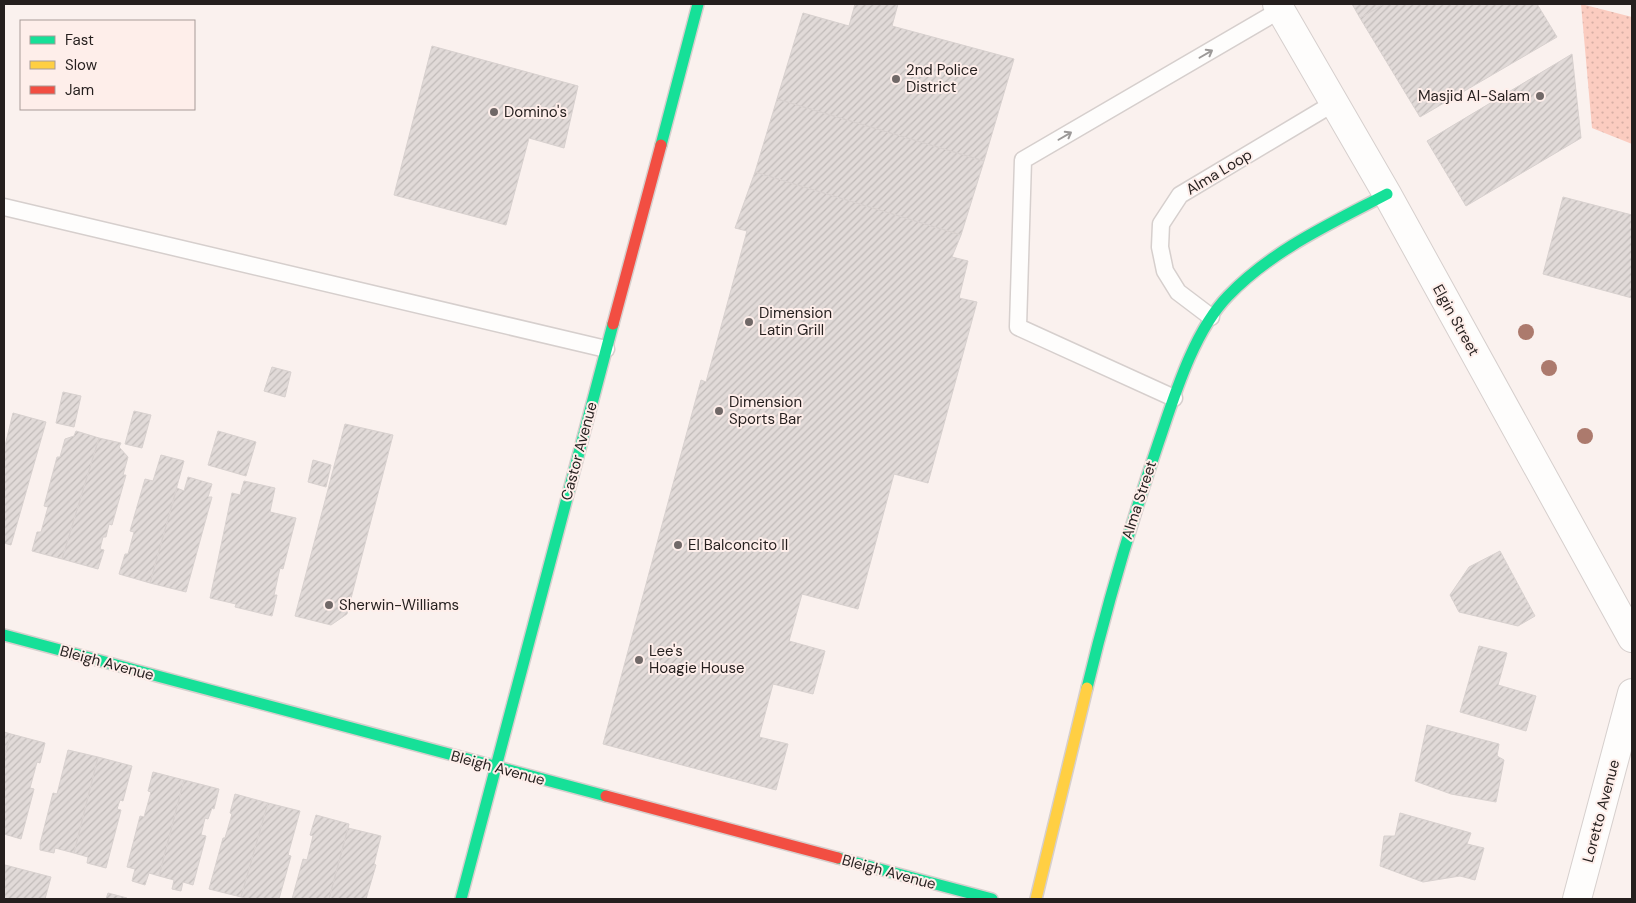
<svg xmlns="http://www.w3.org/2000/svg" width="1636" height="903" font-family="'DM Sans',sans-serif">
<defs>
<pattern id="park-dots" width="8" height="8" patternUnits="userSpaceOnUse" patternTransform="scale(1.25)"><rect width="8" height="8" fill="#fbccc0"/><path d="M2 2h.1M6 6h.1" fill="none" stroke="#d7afa5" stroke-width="1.8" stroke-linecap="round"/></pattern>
<pattern id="building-hatch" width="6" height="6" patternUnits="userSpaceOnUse" patternTransform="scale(1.25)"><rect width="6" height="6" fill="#e1dad8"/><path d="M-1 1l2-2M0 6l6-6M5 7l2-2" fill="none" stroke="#c1bbb9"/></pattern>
</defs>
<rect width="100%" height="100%" fill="#faf1ee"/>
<path fill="url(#park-dots)" d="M 1581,4 L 1632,17 L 1632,144 L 1592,128 Z"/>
<path fill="url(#building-hatch)" stroke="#d8d1cf" d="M 855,4 L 898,4 L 892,26 L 1014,59 L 984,161 L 777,99 L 803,13 L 849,26 Z
M 1352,4 L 1384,4 L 1360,18 Z
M 1384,4 L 1537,4 L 1557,37 L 1420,117 L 1360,18 Z
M 432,46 L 578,86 L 564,148 L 529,138 L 506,225 L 394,195 Z
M 1572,54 L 1581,138 L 1466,206 L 1427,141 Z
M 777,99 L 984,161 L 961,235 L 755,172 Z
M 755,172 L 961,235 L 952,257 L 968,261 L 959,298 L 977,302 L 928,483 L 894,474 L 858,609 L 802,594 L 789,641 L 825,651 L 813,694 L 773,684 L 759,737 L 788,744 L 776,790 L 603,744 L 701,380 L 706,382 L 747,231 L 735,228 Z
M 1563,197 L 1632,215 L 1632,298 L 1543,274 Z
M 272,367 L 291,372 L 285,397 L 264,391 Z
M 63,392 L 81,396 L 74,427 L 56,423 Z
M 134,411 L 151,415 L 142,448 L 125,444 Z
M 13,413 L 46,422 L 11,545 L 4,543 L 4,450 Z
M 345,424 L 393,435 L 347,614 L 331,625 L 295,616 Z
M 76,431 L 99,438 L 62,559 L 32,551 L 37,532 L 41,532 L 48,507 L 44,506 L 57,457 L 60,457 L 65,439 L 74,436 Z
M 218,431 L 256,442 L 246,476 L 208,465 Z
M 99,438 L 121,443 L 119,447 L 128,457 L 123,475 L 126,475 L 112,525 L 109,524 L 106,537 L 103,537 L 100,549 L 104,550 L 98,569 L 62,559 Z
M 161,455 L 184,461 L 150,583 L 119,574 L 125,554 L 128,554 L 134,532 L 130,531 L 145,479 L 153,481 Z
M 313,460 L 331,465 L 326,487 L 308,482 Z
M 188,477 L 212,484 L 208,497 L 212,497 L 186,592 L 150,583 L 177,488 L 184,491 Z
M 244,481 L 275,488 L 270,512 L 296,518 L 283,569 L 280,568 L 274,595 L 277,595 L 272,616 L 235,607 L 236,604 L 210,598 L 232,493 L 240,495 Z
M 1500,551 L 1535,616 L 1518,626 L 1459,612 L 1450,595 L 1469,567 Z
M 1479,646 L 1507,653 L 1498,685 L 1536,696 L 1526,731 L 1460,712 Z
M 1427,725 L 1499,744 L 1497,756 L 1504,760 L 1496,802 L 1451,794 L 1415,781 Z
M 4,732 L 11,734 L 4,758 Z
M 11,734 L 45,743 L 40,763 L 37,762 L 30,788 L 34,789 L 21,839 L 4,834 L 4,758 Z
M 68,750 L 98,757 L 74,853 L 55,848 L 54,853 L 40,850 L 40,844 L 53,793 L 57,794 Z
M 98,757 L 132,766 L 123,801 L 120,800 L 117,809 L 121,810 L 106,868 L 87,863 L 88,857 L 74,853 Z
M 153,772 L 184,780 L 159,876 L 149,873 L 145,885 L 132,881 L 135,869 L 127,867 L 140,816 L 144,817 L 151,792 L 148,791 Z
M 184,780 L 219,789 L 214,809 L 212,808 L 208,819 L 205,818 L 201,835 L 206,836 L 193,885 L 183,882 L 181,891 L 172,889 L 174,880 L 159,876 Z
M 235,794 L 268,803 L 241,897 L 209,889 L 223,838 L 225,838 L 232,814 L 230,813 Z
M 268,803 L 300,811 L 288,855 L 291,856 L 279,899 L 248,899 L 241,897 Z
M 1400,813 L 1471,833 L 1467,844 L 1484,848 L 1475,880 L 1460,876 L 1423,882 L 1380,866 L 1384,836 L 1395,836 Z
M 316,815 L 349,824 L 329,899 L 292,899 L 303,859 L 307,860 L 313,836 L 310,835 Z
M 348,828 L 381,836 L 374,864 L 376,865 L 366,899 L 329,899 Z
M 5,865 L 51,877 L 45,899 L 4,899 Z
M 108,893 L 127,898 L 127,899 L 106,899 Z"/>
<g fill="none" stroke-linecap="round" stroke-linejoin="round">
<defs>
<path id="lane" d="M 4,207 L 606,349
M 1211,317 L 1178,292 L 1165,271 L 1160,247 L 1161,224 L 1180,195 L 1334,103
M 1174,398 L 1018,327 L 1023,160 L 1280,10"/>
<path id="street" d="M 1277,4 L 1387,194 L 1632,638
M 1577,899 L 1632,693"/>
<path id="fast" d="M 661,145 L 698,4
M 4,635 L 606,796
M 1087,688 C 1107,605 1131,523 1159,441 C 1175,394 1194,331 1228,296 C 1272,250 1332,223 1387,194
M 838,858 L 992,899
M 461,899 L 613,324"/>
<path id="slow" d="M 1036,899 L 1087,688"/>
<path id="jam" d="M 613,324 L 661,145
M 606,796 L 838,858"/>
</defs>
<use href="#lane" stroke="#d6cfcd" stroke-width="19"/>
<use href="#street" stroke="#d6cfcd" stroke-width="30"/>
<use href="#fast" stroke="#d6cfcd" stroke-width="14"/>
<use href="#slow" stroke="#d6cfcd" stroke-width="14"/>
<use href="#jam" stroke="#d6cfcd" stroke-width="14"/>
<use href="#lane" stroke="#fefdfc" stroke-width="16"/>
<use href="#street" stroke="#fefdfc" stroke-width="28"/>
<use href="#fast" stroke="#16e098" stroke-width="11"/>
<use href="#slow" stroke="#ffcf43" stroke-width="11"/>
<use href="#jam" stroke="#f24e42" stroke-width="11"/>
</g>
<g fill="#ac7a6d">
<circle cx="1526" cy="332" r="8"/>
<circle cx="1549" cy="368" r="8"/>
<circle cx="1585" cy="436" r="8"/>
</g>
<defs><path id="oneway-shaft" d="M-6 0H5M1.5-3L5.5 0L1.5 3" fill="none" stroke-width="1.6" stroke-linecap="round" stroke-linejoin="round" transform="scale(1.25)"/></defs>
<g stroke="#9c9998">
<use href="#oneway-shaft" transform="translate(1206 54) rotate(-30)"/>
<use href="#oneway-shaft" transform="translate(1065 136) rotate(-30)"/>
</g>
<g fill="#706867" stroke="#feeeea" stroke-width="2">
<circle cx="896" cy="79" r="5"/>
<circle cx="1540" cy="96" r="5"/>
<circle cx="494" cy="112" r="5"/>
<circle cx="749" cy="322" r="5"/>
<circle cx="719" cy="411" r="5"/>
<circle cx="678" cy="545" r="5"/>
<circle cx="329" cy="605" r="5"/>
<circle cx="639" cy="660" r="5"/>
</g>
<g text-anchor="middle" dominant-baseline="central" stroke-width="4" stroke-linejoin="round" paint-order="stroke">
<g font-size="15" fill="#251f1e" stroke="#feeeea" text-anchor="start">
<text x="906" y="70">2nd Police<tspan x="906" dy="17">District</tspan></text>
<text x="1530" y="96" text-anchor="end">Masjid Al-Salam</text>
<text x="504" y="112">Domino's</text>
<text x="759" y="313">Dimension<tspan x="759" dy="17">Latin Grill</tspan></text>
<text x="729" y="402">Dimension<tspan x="729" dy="17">Sports Bar</tspan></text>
<text x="688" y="545">El Balconcito II</text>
<text x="339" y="605">Sherwin-Williams</text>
<text x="649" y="651">Lee's<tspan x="649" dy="17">Hoagie House</tspan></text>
</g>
<g font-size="15" fill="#251f1e" stroke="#feeeea">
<text transform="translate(1219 172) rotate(-31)">Alma Loop</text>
<text transform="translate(1456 320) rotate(61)">Elgin Street</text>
<text transform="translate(579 451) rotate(-75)">Castor Avenue</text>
<text transform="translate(1139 500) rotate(-72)">Alma Street</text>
<text transform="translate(107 663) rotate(15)">Bleigh Avenue</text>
<text transform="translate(498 768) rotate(15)">Bleigh Avenue</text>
<text transform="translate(1601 811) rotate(-75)">Loretto Avenue</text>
<text transform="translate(889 872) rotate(15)">Bleigh Avenue</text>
</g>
</g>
<rect width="1636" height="903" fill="none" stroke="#251f1e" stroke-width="10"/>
<rect x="20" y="20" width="175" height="90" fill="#feeeea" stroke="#a79b98"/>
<rect x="30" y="36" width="25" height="8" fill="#16e098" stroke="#a79b98"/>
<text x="65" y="45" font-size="15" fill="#251f1e">Fast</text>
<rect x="30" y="61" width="25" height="8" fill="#ffcf43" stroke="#a79b98"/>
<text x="65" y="70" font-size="15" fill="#251f1e">Slow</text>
<rect x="30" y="86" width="25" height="8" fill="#f24e42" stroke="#a79b98"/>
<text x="65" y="95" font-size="15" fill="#251f1e">Jam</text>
</svg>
